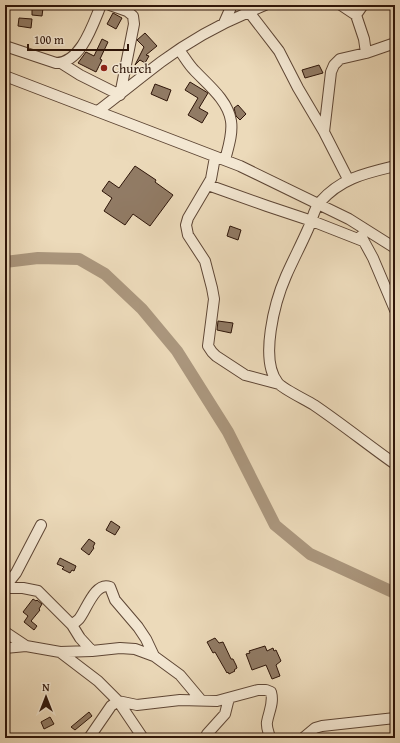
<svg xmlns="http://www.w3.org/2000/svg" width="400" height="743" font-family="'Gentium Book Plus',serif">
<rect width="100%" height="100%" fill="#ecdaba"/>
<filter id="stains"><feTurbulence type="fractalNoise" baseFrequency=".005" numOctaves="4"/><feColorMatrix values="0 0 0 0 .2 0 0 0 0 .09 0 0 0 0 .02 0 0 0 .5 -.17"/></filter>
<radialGradient id="worn" r=".72"><stop offset=".6" stop-color="#630" stop-opacity="0"/><stop offset="1" stop-color="#630" stop-opacity=".3"/></radialGradient>
<g fill="none" stroke-linecap="round" stroke-linejoin="round">
<path stroke="#ab977e" stroke-width="12" d="M 5,262 L 38,258 L 79,259 L 105,274 L 142,309 L 177,351 L 228,432 L 275,525 L 310,554 L 395,593"/>
</g>
<path fill="#917b65" stroke="#2e1509" d="M 32,7 L 43,8 L 42,16 L 32,15 Z
M 113,13 L 122,18 L 116,29 L 107,24 Z
M 19,18 L 32,19 L 31,28 L 18,26 Z
M 145,33 L 157,46 L 146,55 L 149,56 L 145,63 L 140,60 L 135,65 L 144,47 L 137,40 Z
M 102,39 L 108,42 L 100,59 L 102,60 L 96,72 L 78,63 L 86,52 L 94,56 Z
M 319,65 L 323,73 L 305,78 L 302,70 Z
M 190,82 L 208,93 L 199,108 L 208,113 L 202,123 L 188,115 L 198,98 L 185,90 Z
M 155,84 L 171,90 L 167,101 L 151,94 Z
M 238,105 L 246,114 L 240,120 L 236,116 L 234,108 Z
M 135,166 L 156,180 L 155,182 L 173,195 L 150,226 L 133,214 L 125,225 L 104,211 L 112,198 L 102,191 L 109,181 L 119,188 Z
M 230,226 L 241,230 L 238,240 L 227,236 Z
M 218,321 L 233,323 L 231,333 L 217,330 Z
M 111,521 L 120,527 L 115,535 L 106,530 Z
M 89,539 L 95,543 L 93,547 L 94,548 L 89,555 L 81,549 Z
M 60,558 L 76,566 L 74,571 L 72,570 L 70,573 L 62,569 L 64,567 L 57,564 Z
M 33,599 L 36,601 L 37,600 L 42,604 L 39,609 L 40,610 L 31,621 L 37,626 L 34,630 L 24,622 L 28,616 L 23,612 Z
M 215,638 L 219,643 L 223,642 L 231,659 L 233,659 L 236,665 L 237,668 L 234,670 L 235,671 L 229,674 L 228,672 L 227,673 L 215,652 L 213,653 L 207,642 Z
M 265,646 L 267,651 L 273,648 L 274,651 L 276,650 L 281,661 L 276,665 L 280,676 L 272,679 L 266,665 L 252,670 L 246,654 L 250,653 L 249,651 Z
M 89,712 L 92,716 L 75,730 L 71,727 Z
M 50,717 L 54,724 L 44,729 L 41,722 Z"/>
<g fill="none" stroke-linecap="round" stroke-linejoin="round">
<defs>
<path id="minor" d="M 245,5 L 249,12 L 265,5
M 341,5 L 356,15
M 363,5 L 356,15 L 364,39 L 366,53
M 224,23 L 232,5
M 5,46 L 56,63 C 81,63 93,24 101,5
M 179,50 C 184,56 188,64 194,70 C 207,84 228,100 231,121 C 233,134 228,148 225,160
M 61,63 L 80,75 L 120,95 L 134,24 L 133,16 L 127,11 L 110,5
M 5,76 L 240,166 L 349,219 L 395,248
M 98,111 C 119,95 140,78 161,62 C 188,42 218,25 249,12 L 279,51 L 298,88 L 324,132 L 348,179
M 324,132 L 331,72 L 334,65 L 340,59 L 366,53 L 395,43
M 215,157 L 211,179 L 188,218 L 186,225 L 188,235 L 205,261 L 212,288 L 214,299 L 208,346 L 212,352 L 216,356 L 245,375 L 279,384
M 395,166 C 366,173 341,178 320,202 C 314,208 312,221 308,229 C 301,245 293,260 286,276 C 275,301 259,360 278,383 C 283,389 306,400 314,405 C 342,424 368,445 395,464
M 208,185 L 267,206 L 312,221 L 363,241
M 361,236 L 373,258 L 395,310
M 5,587 L 16,573 L 41,525
M 5,588 L 23,588 L 38,591 L 72,625 L 80,638 L 92,651
M 72,625 C 74,623 77,621 79,619 C 86,611 95,581 110,587 L 115,600 L 138,627 L 146,639 L 154,656
M 5,632 L 26,646
M 5,648 L 26,646 L 60,652 L 92,651 L 120,648 L 135,649 L 154,656 L 180,675 L 201,700
M 60,652 L 98,681 L 118,701 L 143,738
M 89,738 L 111,706 L 118,701 L 137,705 L 180,700 L 217,701 L 258,690 L 266,690 L 271,692 C 274,703 269,711 267,722 C 266,727 269,733 270,738
M 206,738 L 207,734 L 225,714 L 229,698
M 303,738 L 315,728 L 322,726 L 395,718"/>
</defs>
<use href="#minor" stroke="#5e4635" stroke-width="12"/>
<use href="#minor" stroke="#f3e7d2" stroke-width="10"/>
</g>
<circle fill="#8f2418" stroke="#f3e7d2" stroke-width="1.5" cx="104" cy="68" r="4"/>
<g text-anchor="middle" dominant-baseline="central" stroke-width="3" stroke-linejoin="round" paint-order="stroke">
<g font-size="13" fill="#2e1509" stroke="#f3e7d2" text-anchor="start">
<text x="112" y="68">Church</text>
</g>
</g>
<rect width="400" height="743" fill="none" stroke="#ecdaba" stroke-width="20"/>
<rect x="6" y="6" width="388" height="731" fill="none" stroke="#2e1509" stroke-width="2"/>
<rect x="10" y="10" width="380" height="723" fill="none" stroke="#2e1509"/>
<g transform="translate(46 697)" stroke="#f3e7d2" stroke-width="3" paint-order="stroke">
<path d="M0-3L7 15L0 10L-7 15Z" fill="#2e1509"/>
<text y="-6" font-size="11" font-weight="bold" text-anchor="middle" fill="#2e1509">N</text>
</g>
<path d="M28 44v6h100v-6" fill="none" stroke="#2e1509" stroke-width="2"/>
<text x="34" y="44" font-size="12" fill="#2e1509" stroke="#f3e7d2" stroke-width="3" paint-order="stroke">100 m</text>
<rect width="100%" height="100%" filter="url(#stains)"/>
<rect width="100%" height="100%" fill="url(#worn)"/>
</svg>
